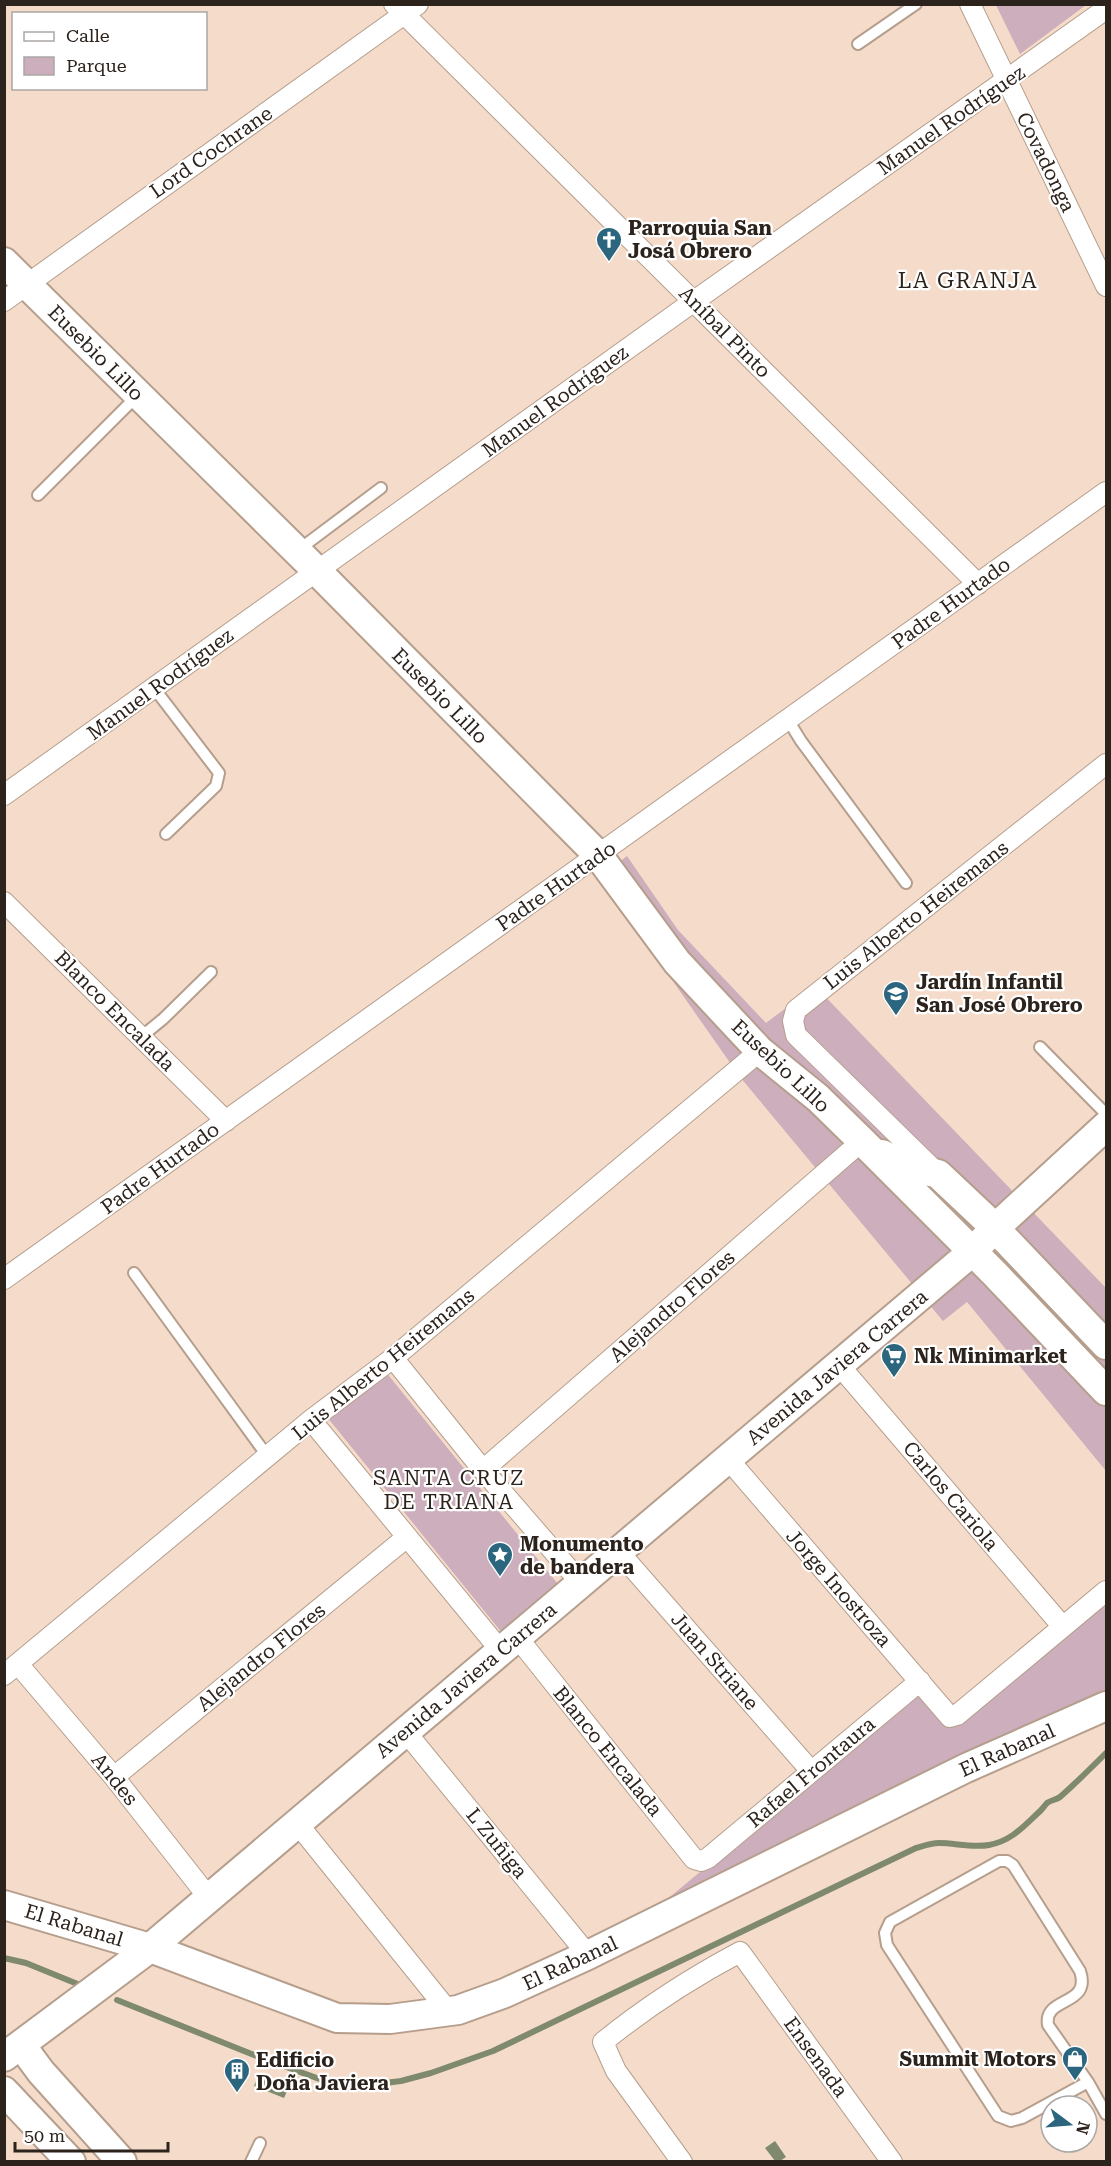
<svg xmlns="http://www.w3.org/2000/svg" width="1111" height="2166" font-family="'Roboto Serif',serif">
<rect width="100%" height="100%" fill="#f5dcca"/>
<path fill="#ccaebc" d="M 996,5 L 1086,5 L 1020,54 Z
M 627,856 L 678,930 L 766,1023 L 815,986 L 1106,1288 L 1106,1471 L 967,1302 L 943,1321 L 740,1077 L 600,877 Z
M 385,1371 L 566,1594 L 507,1639 L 327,1417 Z
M 1106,1603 L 1106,1721 L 635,1926 L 920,1689 L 951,1724 Z"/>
<path fill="#7e896e" d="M 258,2076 L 288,2089 L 284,2098 L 254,2086 Z
M 775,2141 L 786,2157 L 780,2161 L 775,2161 L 765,2148 Z"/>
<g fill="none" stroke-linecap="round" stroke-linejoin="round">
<path stroke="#7e896e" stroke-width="6" d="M 4,1958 L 26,1963 L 80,1985
M 117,2000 L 254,2055 L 344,2088 L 401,2081 L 431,2073 L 493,2051 L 916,1848 C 923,1846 931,1843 939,1843 C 955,1843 972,1848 989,1845 C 1011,1841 1023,1827 1038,1813 C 1042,1810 1044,1806 1047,1803 C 1051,1800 1056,1800 1060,1797 C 1076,1783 1091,1768 1106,1753"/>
<defs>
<path id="lane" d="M 858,44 L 916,4
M 38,495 L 138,395
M 297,551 L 381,488
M 154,688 L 219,773 L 216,786 L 166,834
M 788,720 L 801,741 L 906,883
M 141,1037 L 163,1019 L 211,972
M 1040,1047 L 1106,1114
M 134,1273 L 268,1457
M 1088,2082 L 1048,2025 C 1043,1996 1092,2007 1080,1971 L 1013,1865 L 1007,1861 L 999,1861 L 890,1922 L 885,1933 L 887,1945 L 998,2116 L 1011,2121 L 1022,2118 L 1088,2082 L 1106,2114
M 251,2162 L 260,2143"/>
<path id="street" d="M 394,4 L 978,584
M 970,4 L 1106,286
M 4,301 L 418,4
M 4,795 L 683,309 L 1106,9
M 4,902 L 226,1121
M 937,1173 L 796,1035 L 793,1021 L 796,1010 L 1106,764
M 4,1279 L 1106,492
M 393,1358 L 483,1470 L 581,1583
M 839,1365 L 1063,1627
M 311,1420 L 501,1651
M 728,1459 L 950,1717 L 957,1715 L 1106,1591
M 483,1470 L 862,1141
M 618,1551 L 811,1771
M 517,1637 L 694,1859 L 701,1861 L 708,1858 L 920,1681
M 18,1664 L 114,1777 L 209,1898
M 4,1675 L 311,1420 L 393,1358 L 760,1051
M 405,1731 L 588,1955
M 114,1777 L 407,1537
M 297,1823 L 449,2012
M 682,2162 L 616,2071 L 603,2042 C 646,2007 691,1978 740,1952 L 892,2162"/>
<path id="secondary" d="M 4,262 L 308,562 L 598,855 L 677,962 L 760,1051 L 818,1098 L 862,1141 L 995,1274 L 1106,1391
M 882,1154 L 906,1166 L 938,1174 L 989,1222 L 1106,1345
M 4,1905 L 150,1948 L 337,2018 L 390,2019 L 458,2010 L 505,1993 L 588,1955 L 966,1768 L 1106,1706
M 21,2045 L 41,2072 L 122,2162
M 4,2057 L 150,1948 L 972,1252 L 995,1228 L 1106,1126
M 4,2091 L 71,2162"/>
</defs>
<use href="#lane" stroke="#b69e8d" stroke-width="14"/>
<use href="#street" stroke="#b69e8d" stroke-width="22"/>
<use href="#secondary" stroke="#b69e8d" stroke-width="32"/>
<use href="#lane" stroke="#fff" stroke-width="10"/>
<use href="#street" stroke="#fff" stroke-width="20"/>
<use href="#secondary" stroke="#fff" stroke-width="28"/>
</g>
<defs>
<symbol id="church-pin" viewBox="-11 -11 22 30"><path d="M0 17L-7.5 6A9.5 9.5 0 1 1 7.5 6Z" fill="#2b667e" stroke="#fff"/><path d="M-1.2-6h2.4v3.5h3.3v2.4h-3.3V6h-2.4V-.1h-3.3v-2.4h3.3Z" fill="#fff"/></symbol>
<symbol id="school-pin" viewBox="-11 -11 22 30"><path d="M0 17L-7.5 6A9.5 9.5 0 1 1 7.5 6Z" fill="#2b667e" stroke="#fff"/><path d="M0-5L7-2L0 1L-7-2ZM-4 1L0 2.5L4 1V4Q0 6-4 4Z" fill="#fff"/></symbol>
<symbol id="supermarket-pin" viewBox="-11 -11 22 30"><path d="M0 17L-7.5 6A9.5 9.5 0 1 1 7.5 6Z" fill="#2b667e" stroke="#fff"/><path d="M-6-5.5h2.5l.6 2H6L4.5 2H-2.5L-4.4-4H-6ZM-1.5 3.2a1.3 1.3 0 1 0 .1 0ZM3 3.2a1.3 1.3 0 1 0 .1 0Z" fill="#fff"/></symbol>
<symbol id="sight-pin" viewBox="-11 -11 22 30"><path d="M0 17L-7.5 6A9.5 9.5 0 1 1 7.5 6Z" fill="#2b667e" stroke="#fff"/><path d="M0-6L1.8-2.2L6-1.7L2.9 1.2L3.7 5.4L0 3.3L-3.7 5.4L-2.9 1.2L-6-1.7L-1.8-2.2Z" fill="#fff"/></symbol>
<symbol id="shop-pin" viewBox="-11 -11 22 30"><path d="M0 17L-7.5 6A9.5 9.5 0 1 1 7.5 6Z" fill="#2b667e" stroke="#fff"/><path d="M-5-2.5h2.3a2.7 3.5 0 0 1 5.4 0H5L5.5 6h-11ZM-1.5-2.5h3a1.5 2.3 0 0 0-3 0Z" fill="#fff"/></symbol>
<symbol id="building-pin" viewBox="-11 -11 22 30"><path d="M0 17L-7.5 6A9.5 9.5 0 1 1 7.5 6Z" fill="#2b667e" stroke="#fff"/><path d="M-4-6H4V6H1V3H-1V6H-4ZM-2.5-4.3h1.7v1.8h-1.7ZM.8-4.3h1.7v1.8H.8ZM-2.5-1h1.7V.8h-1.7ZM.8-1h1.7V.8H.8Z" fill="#fff"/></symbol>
</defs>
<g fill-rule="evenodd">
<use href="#church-pin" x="594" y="225" width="30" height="40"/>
<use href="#school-pin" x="881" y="979" width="30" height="40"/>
<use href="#supermarket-pin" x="879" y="1341" width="30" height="40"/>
<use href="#sight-pin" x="485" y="1540" width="30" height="40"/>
<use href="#shop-pin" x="1060" y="2044" width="30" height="40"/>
<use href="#building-pin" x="222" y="2056" width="30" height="40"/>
</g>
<g text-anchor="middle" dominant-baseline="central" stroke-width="4.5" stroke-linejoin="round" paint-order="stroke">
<g font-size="20" fill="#2d231d" stroke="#fff">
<text transform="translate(951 120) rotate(-35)">Manuel Rodríguez</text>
<text transform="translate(211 152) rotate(-35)">Lord Cochrane</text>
<text transform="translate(1046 162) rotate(64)">Covadonga</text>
<text transform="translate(725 332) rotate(45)">Aníbal Pinto</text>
<text transform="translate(96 353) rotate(45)">Eusebio Lillo</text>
<text transform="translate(555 401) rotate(-36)">Manuel Rodríguez</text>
<text transform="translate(951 603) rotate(-36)">Padre Hurtado</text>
<text transform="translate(160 684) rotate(-36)">Manuel Rodríguez</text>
<text transform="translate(440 696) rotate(45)">Eusebio Lillo</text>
<text transform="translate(556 886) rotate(-35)">Padre Hurtado</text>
<text transform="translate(916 915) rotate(-38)">Luis Alberto Heiremans</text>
<text transform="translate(115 1011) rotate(45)">Blanco Encalada</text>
<text transform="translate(781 1066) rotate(43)">Eusebio Lillo</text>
<text transform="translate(160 1168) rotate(-36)">Padre Hurtado</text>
<text transform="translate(672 1306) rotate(-41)">Alejandro Flores</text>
<text transform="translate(383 1364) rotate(-39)">Luis Alberto Heiremans</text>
<text transform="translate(837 1367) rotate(-40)">Avenida Javiera Carrera</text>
<text transform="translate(951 1496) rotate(50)">Carlos Cariola</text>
<text transform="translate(839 1588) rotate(49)">Jorge Inostroza</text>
<text transform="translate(261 1657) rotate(-39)">Alejandro Flores</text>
<text transform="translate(715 1661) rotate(49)">Juan Striane</text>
<text transform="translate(466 1680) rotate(-40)">Avenida Javiera Carrera</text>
<text transform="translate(1007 1750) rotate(-24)">El Rabanal</text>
<text transform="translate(608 1751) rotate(51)">Blanco Encalada</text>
<text transform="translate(811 1772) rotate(-40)">Rafael Frontaura</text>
<text transform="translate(115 1779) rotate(51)">Andes</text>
<text transform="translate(497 1843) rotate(51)">L Zuñiga</text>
<text transform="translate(74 1925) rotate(17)">El Rabanal</text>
<text transform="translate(570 1963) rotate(-25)">El Rabanal</text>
<text transform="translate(816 2057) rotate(54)">Ensenada</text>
</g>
<g font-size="20" font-weight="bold" fill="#2d231d" stroke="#fff" text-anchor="start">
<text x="628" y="228">Parroquia San<tspan x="628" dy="23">Josá Obrero</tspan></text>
<text x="916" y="982">Jardín Infantil<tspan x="916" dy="23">San José Obrero</tspan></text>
<text x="914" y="1356">Nk Minimarket</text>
<text x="520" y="1544">Monumento<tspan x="520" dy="23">de bandera</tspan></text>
<text x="1056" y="2059" text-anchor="end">Summit Motors</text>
<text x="256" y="2060">Edificio<tspan x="256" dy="23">Doña Javiera</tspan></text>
</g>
<g font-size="21" letter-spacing="1.5" fill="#2d231d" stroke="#fff">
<text x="449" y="1478">SANTA CRUZ<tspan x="449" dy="24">DE TRIANA</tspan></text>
</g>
<g font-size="22" letter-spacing="1.5" fill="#2d231d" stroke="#fff">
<text x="968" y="280">LA GRANJA</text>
</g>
</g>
<rect width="1111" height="2166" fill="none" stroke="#2d231d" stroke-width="12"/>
<rect x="12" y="12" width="195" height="78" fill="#ffffff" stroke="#aba7a5" stroke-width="1.5"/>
<rect x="24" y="32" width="30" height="9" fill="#ffffff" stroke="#aba7a5" stroke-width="1.5"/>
<text x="66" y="42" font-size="18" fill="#2d231d">Calle</text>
<rect x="24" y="57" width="30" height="18" fill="#ccaebc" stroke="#aba7a5" stroke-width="1.5"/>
<text x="66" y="72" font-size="18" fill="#2d231d">Parque</text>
<g transform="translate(1069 2124) rotate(106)"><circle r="28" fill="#ffffff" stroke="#aba7a5" stroke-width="1.5"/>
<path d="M0-4.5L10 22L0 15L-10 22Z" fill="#2b667e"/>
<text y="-9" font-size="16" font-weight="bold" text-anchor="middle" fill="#2d231d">N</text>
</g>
<path d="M15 2142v9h153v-9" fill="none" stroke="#2d231d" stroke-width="3"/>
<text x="24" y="2142" font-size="18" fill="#2d231d" stroke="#ffffff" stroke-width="4.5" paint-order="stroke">50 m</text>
</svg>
